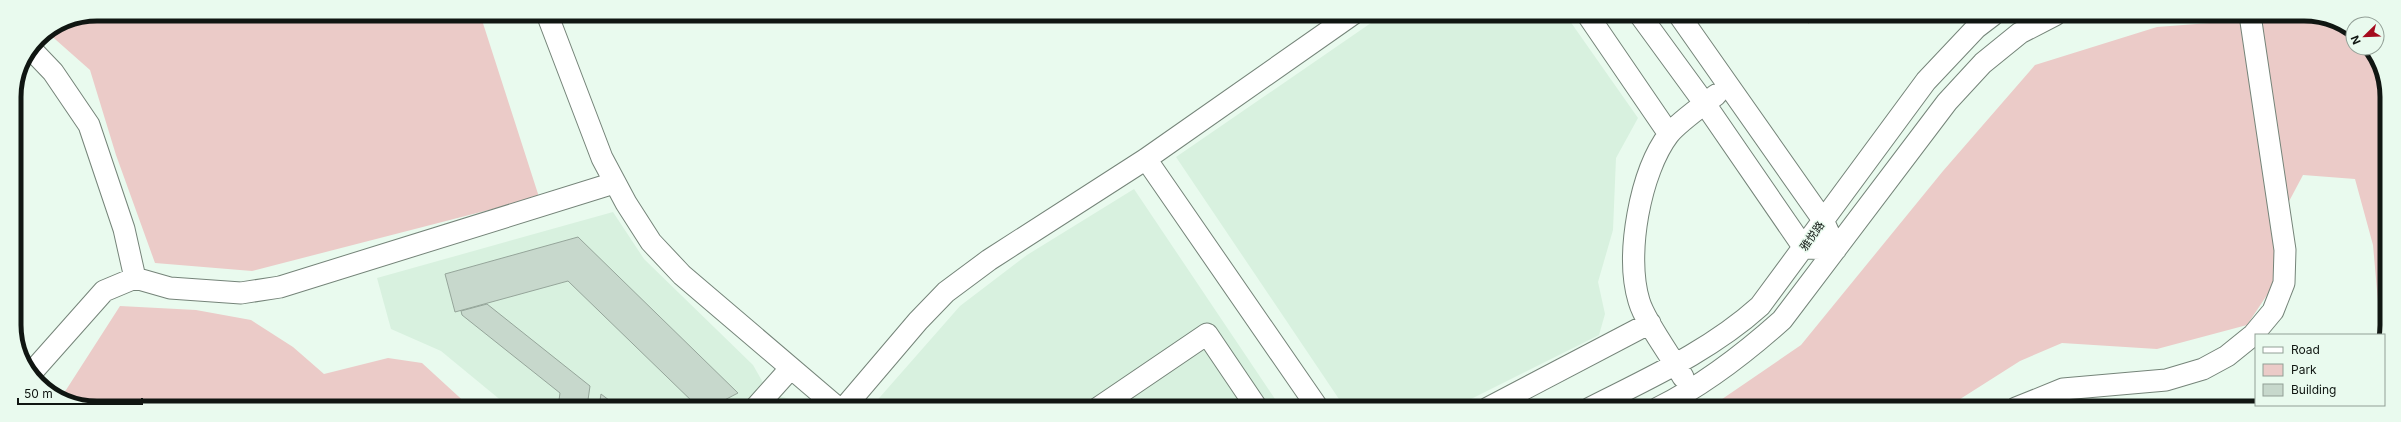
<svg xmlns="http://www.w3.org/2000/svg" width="2401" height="422" font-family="Inter,'Noto Sans SC',sans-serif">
<rect width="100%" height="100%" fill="#e9faee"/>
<path fill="#d8f1df" d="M 1384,14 L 1565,14 L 1638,118 L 1616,158 L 1613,230 L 1598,282 L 1605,314 L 1599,335 L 1453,408 L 1345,408 L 1176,157 Z
M 1134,189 L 1281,408 L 876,408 L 873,405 L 960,306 L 1027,255 Z
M 613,212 L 644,259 L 753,365 L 769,393 L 793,400 L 802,407 L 509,407 L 441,351 L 391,329 L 377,278 Z"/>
<path fill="#ebcbc8" d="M 97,14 L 480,14 L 539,197 L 252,271 L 155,263 L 116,155 L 90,70 L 47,32 L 65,20 Z
M 2315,15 L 2353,33 L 2353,48 L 2368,48 L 2385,81 L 2386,336 L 2384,343 L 2384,335 L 2381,335 L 2373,245 L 2355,179 L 2303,175 L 2279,220 L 2277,280 L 2247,325 L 2157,349 L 2062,343 L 2020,361 L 1946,408 L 1709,408 L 1801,345 L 1943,171 L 2035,65 L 2157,27 Z
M 120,306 L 196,310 L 251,320 L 293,347 L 324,374 L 388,358 L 422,363 L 470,407 L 86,407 L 61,396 L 66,390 Z"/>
<path fill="#c7d8cc" stroke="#95a59a" d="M 1802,15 L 1821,15 L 1808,23 Z
M 578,237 L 738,393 L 711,407 L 698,407 L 568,281 L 455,312 L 445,274 Z
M 487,304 L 590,386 L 587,407 L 558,407 L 560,393 L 462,315 L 461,311 Z
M 601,394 L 618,407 L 599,407 Z"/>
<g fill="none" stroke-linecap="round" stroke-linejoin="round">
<defs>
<path id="minor" d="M 547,14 L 602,158 L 626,203 L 651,242 L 682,275 L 838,408
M 1587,14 L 1669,134
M 1640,15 L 1705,104 L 1804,248 L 1836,249 L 1823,220 L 1679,15
M 31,49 L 53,72 L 89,125 L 124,229 L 135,278
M 1146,159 L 1318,408
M 33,371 L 104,291 L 135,278 L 170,288 L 241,293 L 280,287 L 614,183
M 1683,377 C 1671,356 1645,322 1639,301 C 1625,255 1640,172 1669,134 C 1680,121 1702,106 1716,95
M 756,407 L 790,369
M 844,408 L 918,321 L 946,292 L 989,260 L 1146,159 L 1353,14
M 1098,408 L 1207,334 L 1257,408
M 1488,408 L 1650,323
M 1590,408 C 1649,378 1710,351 1760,306 L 1926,81 L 1976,28 L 1993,15
M 1658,408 C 1704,385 1744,354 1782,320 L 1947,102 L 1983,63 L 2020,33 L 2055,15
M 2016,408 L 2063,389 L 2166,380 L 2203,369 L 2227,356 L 2253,335 L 2273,311 L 2284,283 L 2285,250 L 2250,15"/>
</defs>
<use href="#minor" stroke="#758479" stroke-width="23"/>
<path stroke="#8f9b92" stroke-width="2.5" stroke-dasharray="4 2" stroke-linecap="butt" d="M 882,408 L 888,400 L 897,408"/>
<use href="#minor" stroke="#fff" stroke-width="21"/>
</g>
<g text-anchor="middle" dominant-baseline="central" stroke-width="3" stroke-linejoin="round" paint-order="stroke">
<g font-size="11" fill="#101612" stroke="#e9faee">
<text transform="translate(1812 236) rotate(-55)">雅悦路</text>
</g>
</g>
<path d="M0 0H2401V422H0ZM97 21H2304A76 76 0 0 1 2380 97V325A76 76 0 0 1 2304 401H97A76 76 0 0 1 21 325V97A76 76 0 0 1 97 21Z" fill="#e9faee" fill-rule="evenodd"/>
<path fill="none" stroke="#101612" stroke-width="5" d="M97 21H2304A76 76 0 0 1 2380 97V325A76 76 0 0 1 2304 401H97A76 76 0 0 1 21 325V97A76 76 0 0 1 97 21Z"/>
<rect x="2255" y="334" width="130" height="72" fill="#e9faee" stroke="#929f96"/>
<rect x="2263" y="347" width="20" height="6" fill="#ffffff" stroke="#929f96"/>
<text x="2291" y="354" font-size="12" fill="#101612">Road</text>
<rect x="2263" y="364" width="20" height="12" fill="#ebcbc8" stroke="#929f96"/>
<text x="2291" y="374" font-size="12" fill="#101612">Park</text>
<rect x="2263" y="384" width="20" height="12" fill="#c7d8cc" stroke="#929f96"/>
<text x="2291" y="394" font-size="12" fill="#101612">Building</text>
<g transform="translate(2365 36) rotate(247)"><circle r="19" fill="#e9faee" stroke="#929f96"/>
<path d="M0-3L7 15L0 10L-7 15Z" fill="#a50b1e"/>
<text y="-6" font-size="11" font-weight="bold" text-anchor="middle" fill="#101612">N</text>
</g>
<path d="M18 398v6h124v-6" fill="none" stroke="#101612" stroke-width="2"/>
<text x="24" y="398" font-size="12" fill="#101612" stroke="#e9faee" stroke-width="3" paint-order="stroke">50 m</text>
</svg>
